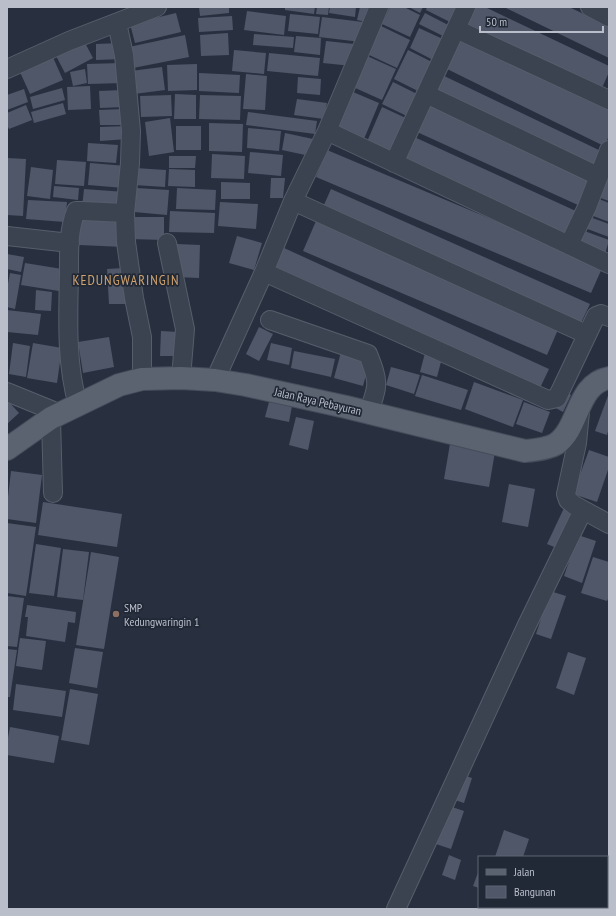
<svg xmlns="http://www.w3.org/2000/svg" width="616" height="916" font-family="'PT Sans Narrow',sans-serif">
<rect width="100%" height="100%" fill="#283040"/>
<path fill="#4f5769" d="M 199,7 L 229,7 L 229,13 L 200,16 Z
M 285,7 L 315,7 L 314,14 L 285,10 Z
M 317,7 L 329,7 L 328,15 L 316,14 Z
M 330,7 L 356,7 L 355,17 L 329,13 Z
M 360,7 L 374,9 L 371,23 L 357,20 Z
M 390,7 L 404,7 L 420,15 L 410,37 L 382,24 Z
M 409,7 L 423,7 L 420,13 Z
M 427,7 L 457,7 L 452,23 L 426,10 Z
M 471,7 L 485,7 L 609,66 L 609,72 L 602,88 L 463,22 Z
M 504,7 L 569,7 L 609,26 L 609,58 Z
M 247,11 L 286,16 L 284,35 L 244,30 Z
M 176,13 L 181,32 L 135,43 L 130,24 Z
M 425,13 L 450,26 L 445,37 L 419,24 Z
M 290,14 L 320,17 L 318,34 L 288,31 Z
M 232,16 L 233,30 L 199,32 L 198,18 Z
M 322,17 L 363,22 L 361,42 L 319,37 Z
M 381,26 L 410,40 L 397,68 L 367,54 Z
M 419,28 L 445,40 L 435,61 L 410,48 Z
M 228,33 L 229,55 L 201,56 L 200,35 Z
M 254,34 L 294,37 L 293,48 L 253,45 Z
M 185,35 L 189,57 L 133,68 L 129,47 Z
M 458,35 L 609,109 L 609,136 L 604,146 L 443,67 Z
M 296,36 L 321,38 L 320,55 L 294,52 Z
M 83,39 L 93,58 L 65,73 L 55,54 Z
M 326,41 L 354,44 L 352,66 L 323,63 Z
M 121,43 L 122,59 L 96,60 L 96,44 Z
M 234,50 L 266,53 L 264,74 L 232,71 Z
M 408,50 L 436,64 L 422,93 L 394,79 Z
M 269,53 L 320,58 L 318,76 L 267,71 Z
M 52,55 L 63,80 L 30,94 L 19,70 Z
M 367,56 L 396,69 L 382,100 L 353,87 Z
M 121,63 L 123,83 L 88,84 L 87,64 Z
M 197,64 L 197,90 L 168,91 L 167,65 Z
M 162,67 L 165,90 L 134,94 L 131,71 Z
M 85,69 L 87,83 L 73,86 L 70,72 Z
M 199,73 L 240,75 L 239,93 L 199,91 Z
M 246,74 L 267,76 L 265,110 L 243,109 Z
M 440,74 L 603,152 L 595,169 L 432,92 Z
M 298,77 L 321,79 L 320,95 L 297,93 Z
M 393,82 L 421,96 L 411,118 L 382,104 Z
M 90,86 L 91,109 L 68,110 L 67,87 Z
M 62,88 L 65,100 L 33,109 L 30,97 Z
M 24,89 L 28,102 L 7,110 L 7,95 Z
M 123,90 L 124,107 L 100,108 L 99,91 Z
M 353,92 L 379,103 L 364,139 L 338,128 Z
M 175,94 L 196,95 L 196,119 L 174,119 Z
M 171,95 L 172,116 L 141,117 L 140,96 Z
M 200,95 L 241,96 L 240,120 L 199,119 Z
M 297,99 L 327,103 L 324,119 L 294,115 Z
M 63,103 L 66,114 L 34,123 L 31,112 Z
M 26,105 L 32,120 L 9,129 L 7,125 L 7,113 Z
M 429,106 L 591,179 L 578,205 L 417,132 Z
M 382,107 L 410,120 L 394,156 L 366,144 Z
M 125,109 L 125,125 L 100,125 L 99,110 Z
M 248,112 L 317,121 L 315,134 L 246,125 Z
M 170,118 L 174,152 L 149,156 L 145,122 Z
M 209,123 L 243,124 L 242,152 L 209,151 Z
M 127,126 L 128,139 L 100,141 L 100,127 Z
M 176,126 L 201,126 L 201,150 L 176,150 Z
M 248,128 L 281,131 L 279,151 L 247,148 Z
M 285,133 L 313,139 L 310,156 L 282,150 Z
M 412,136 L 578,212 L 566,237 L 401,161 Z
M 88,143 L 118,145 L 116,163 L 87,161 Z
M 327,150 L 603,266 L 591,293 L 316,177 Z
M 250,152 L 283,155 L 281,176 L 248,173 Z
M 212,154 L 245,156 L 244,179 L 211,178 Z
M 169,156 L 196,156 L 195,168 L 169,168 Z
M 7,158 L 26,159 L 23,216 L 7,215 Z
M 57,160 L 86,162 L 84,186 L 55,184 Z
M 90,163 L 126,166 L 124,188 L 88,185 Z
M 31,167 L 53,170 L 50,199 L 27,196 Z
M 135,168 L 166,170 L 165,187 L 134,185 Z
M 169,169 L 195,170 L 195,187 L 168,186 Z
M 604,175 L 609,177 L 609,201 L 595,196 Z
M 271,178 L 285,178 L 283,198 L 270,198 Z
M 221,182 L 250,183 L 250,199 L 221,199 Z
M 54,186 L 79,188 L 78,200 L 53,197 Z
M 136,188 L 169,190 L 167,215 L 134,212 Z
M 177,188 L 216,190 L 215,210 L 176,209 Z
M 84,189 L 125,192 L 124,212 L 82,208 Z
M 331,189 L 590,304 L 581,323 L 323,207 Z
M 594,197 L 609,203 L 609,222 L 588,214 Z
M 28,200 L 67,202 L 65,222 L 26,219 Z
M 220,202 L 258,204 L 256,229 L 218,226 Z
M 170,211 L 215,213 L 214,233 L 169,232 Z
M 80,214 L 125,217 L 124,247 L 79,245 Z
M 587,216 L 609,224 L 609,237 L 582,227 Z
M 131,217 L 164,217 L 164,240 L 130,239 Z
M 316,221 L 560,325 L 547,355 L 303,251 Z
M 579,229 L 609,240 L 604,258 L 573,245 Z
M 237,236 L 262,243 L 254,270 L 229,263 Z
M 177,244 L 200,245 L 199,278 L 176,277 Z
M 284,248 L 549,369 L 540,388 L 276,267 Z
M 7,254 L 24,257 L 21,272 L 7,269 Z
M 25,263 L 62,269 L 59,291 L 21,285 Z
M 124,268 L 126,304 L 109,304 L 107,269 Z
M 10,273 L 21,275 L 15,309 L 7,307 L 7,289 Z
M 36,290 L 52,292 L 51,311 L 35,310 Z
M 7,310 L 41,314 L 38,335 L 7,332 Z
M 259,327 L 273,334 L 259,361 L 246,354 Z
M 161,331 L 179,332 L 178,356 L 160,356 Z
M 109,337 L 114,367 L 83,373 L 78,342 Z
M 13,343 L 30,346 L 26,377 L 9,374 Z
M 33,343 L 62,348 L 57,383 L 27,378 Z
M 271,343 L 292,348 L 289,365 L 267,360 Z
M 294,351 L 335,359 L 331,377 L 291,368 Z
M 341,352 L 370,360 L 363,386 L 334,378 Z
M 425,353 L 442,358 L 437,377 L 420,372 Z
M 391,367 L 420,375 L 414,394 L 386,385 Z
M 422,375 L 468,390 L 461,410 L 415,396 Z
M 474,382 L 523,400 L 513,427 L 465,409 Z
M 562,390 L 571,395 L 563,412 L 554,407 Z
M 609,393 L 609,428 L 607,435 L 595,431 Z
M 8,401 L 19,413 L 7,424 L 7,402 Z
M 269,402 L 292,406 L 289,422 L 265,417 Z
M 524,402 L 550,412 L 542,433 L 516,424 Z
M 296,417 L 314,421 L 308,450 L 289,445 Z
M 451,438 L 496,446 L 489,487 L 444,479 Z
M 589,450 L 609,457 L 609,467 L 597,502 L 573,494 Z
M 11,471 L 42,475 L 36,523 L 7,519 L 7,506 Z
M 509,484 L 535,489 L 528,527 L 502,522 Z
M 43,502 L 122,514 L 117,547 L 38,535 Z
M 564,508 L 576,513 L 559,549 L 547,544 Z
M 7,523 L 36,527 L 26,596 L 7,593 Z
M 578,535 L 596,541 L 582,583 L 564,576 Z
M 36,544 L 61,548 L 54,596 L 29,593 Z
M 63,549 L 89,552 L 83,600 L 57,597 Z
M 91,552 L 119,557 L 104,649 L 76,645 Z
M 593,557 L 609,562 L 609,597 L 607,601 L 581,593 Z
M 550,591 L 566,596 L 551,639 L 536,634 Z
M 7,596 L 24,598 L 17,647 L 7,646 Z
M 27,605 L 76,612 L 75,623 L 68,622 L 65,642 L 26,636 L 28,617 L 25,617 Z
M 20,638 L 46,641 L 42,670 L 16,666 Z
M 75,648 L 103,652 L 97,688 L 69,683 Z
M 7,649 L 17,650 L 10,697 L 7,697 Z
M 568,652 L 586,658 L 574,695 L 556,688 Z
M 16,684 L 66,691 L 62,717 L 13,710 Z
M 70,689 L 98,694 L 89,745 L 61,740 Z
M 10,727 L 59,736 L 54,763 L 7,755 L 7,743 Z
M 460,774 L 472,778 L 464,803 L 452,799 Z
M 446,805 L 464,811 L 451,849 L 433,843 Z
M 504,830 L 529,839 L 523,857 L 495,857 Z
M 449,855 L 461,860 L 455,880 L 442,875 Z
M 479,870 L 479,888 L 473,886 Z"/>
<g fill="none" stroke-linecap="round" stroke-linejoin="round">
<defs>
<path id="minor" d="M 590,7 L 609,17
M 117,23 L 124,55 L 131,131 L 130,163 L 125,213 L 126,242 L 134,298 L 142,337 L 142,379
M 456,29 L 609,100
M 7,69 L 69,41 L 157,7
M 426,94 L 598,176
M 327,131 L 609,264
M 394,163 L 466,7
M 293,201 L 586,334
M 7,236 L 70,243
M 167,243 L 185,329 L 181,378
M 569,245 L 587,207 L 609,150
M 264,272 L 548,400 L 557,398 L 596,316 L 601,314 L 609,317
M 270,320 L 368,354 C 379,382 379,385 368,413
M 215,380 L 264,272 L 293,201 L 327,131 L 379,7
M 7,392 L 61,414
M 78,405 C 66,364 68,318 69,275 C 69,254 68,231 76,211 L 83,211 L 125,213
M 580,412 L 577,443 L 566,494 L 568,500 L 574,505 L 609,524
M 51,418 L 53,493
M 396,909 L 526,627 L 583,510"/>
<path id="major" d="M 7,449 L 51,418 L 119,385 L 142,379 L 181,378 L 215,380 L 246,385 L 346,407 L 525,451 C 535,450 547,449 556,444 C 580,428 576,384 609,378"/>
</defs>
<use href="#minor" stroke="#575e6b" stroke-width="20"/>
<use href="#major" stroke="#464c5a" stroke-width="24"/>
<use href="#minor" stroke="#3c4350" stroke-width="18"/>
<use href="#major" stroke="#5b6270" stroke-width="22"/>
</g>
<circle fill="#8d6e63" stroke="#212836" stroke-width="1.5" cx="116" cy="614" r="4"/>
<g text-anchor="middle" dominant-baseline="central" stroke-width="3.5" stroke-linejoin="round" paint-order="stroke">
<g font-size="12" fill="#b9beca" stroke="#212836">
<text transform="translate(318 401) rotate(13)">Jalan Raya Pebayuran</text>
</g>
<g font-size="12" fill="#b9beca" stroke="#212836" text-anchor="start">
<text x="124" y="607">SMP<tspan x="124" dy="14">Kedungwaringin 1</tspan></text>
</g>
<g font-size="14" letter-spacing="1" fill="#cfa370" stroke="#212836">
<text x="126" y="280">KEDUNGWARINGIN</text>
</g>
</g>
<rect width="616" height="916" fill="none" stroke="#b9beca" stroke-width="16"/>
<rect x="478" y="856" width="130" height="52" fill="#212836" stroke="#5e6471"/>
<rect x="486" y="869" width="20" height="6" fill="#5b6270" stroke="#5e6471"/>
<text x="514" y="876" font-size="12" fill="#b9beca">Jalan</text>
<rect x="486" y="886" width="20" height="12" fill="#4f5769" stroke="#5e6471"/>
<text x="514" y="896" font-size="12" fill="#b9beca">Bangunan</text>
<path d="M480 26v6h123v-6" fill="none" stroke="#b9beca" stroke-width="2"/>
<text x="486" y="26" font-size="12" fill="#b9beca" stroke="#212836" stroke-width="3" paint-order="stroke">50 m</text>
</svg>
